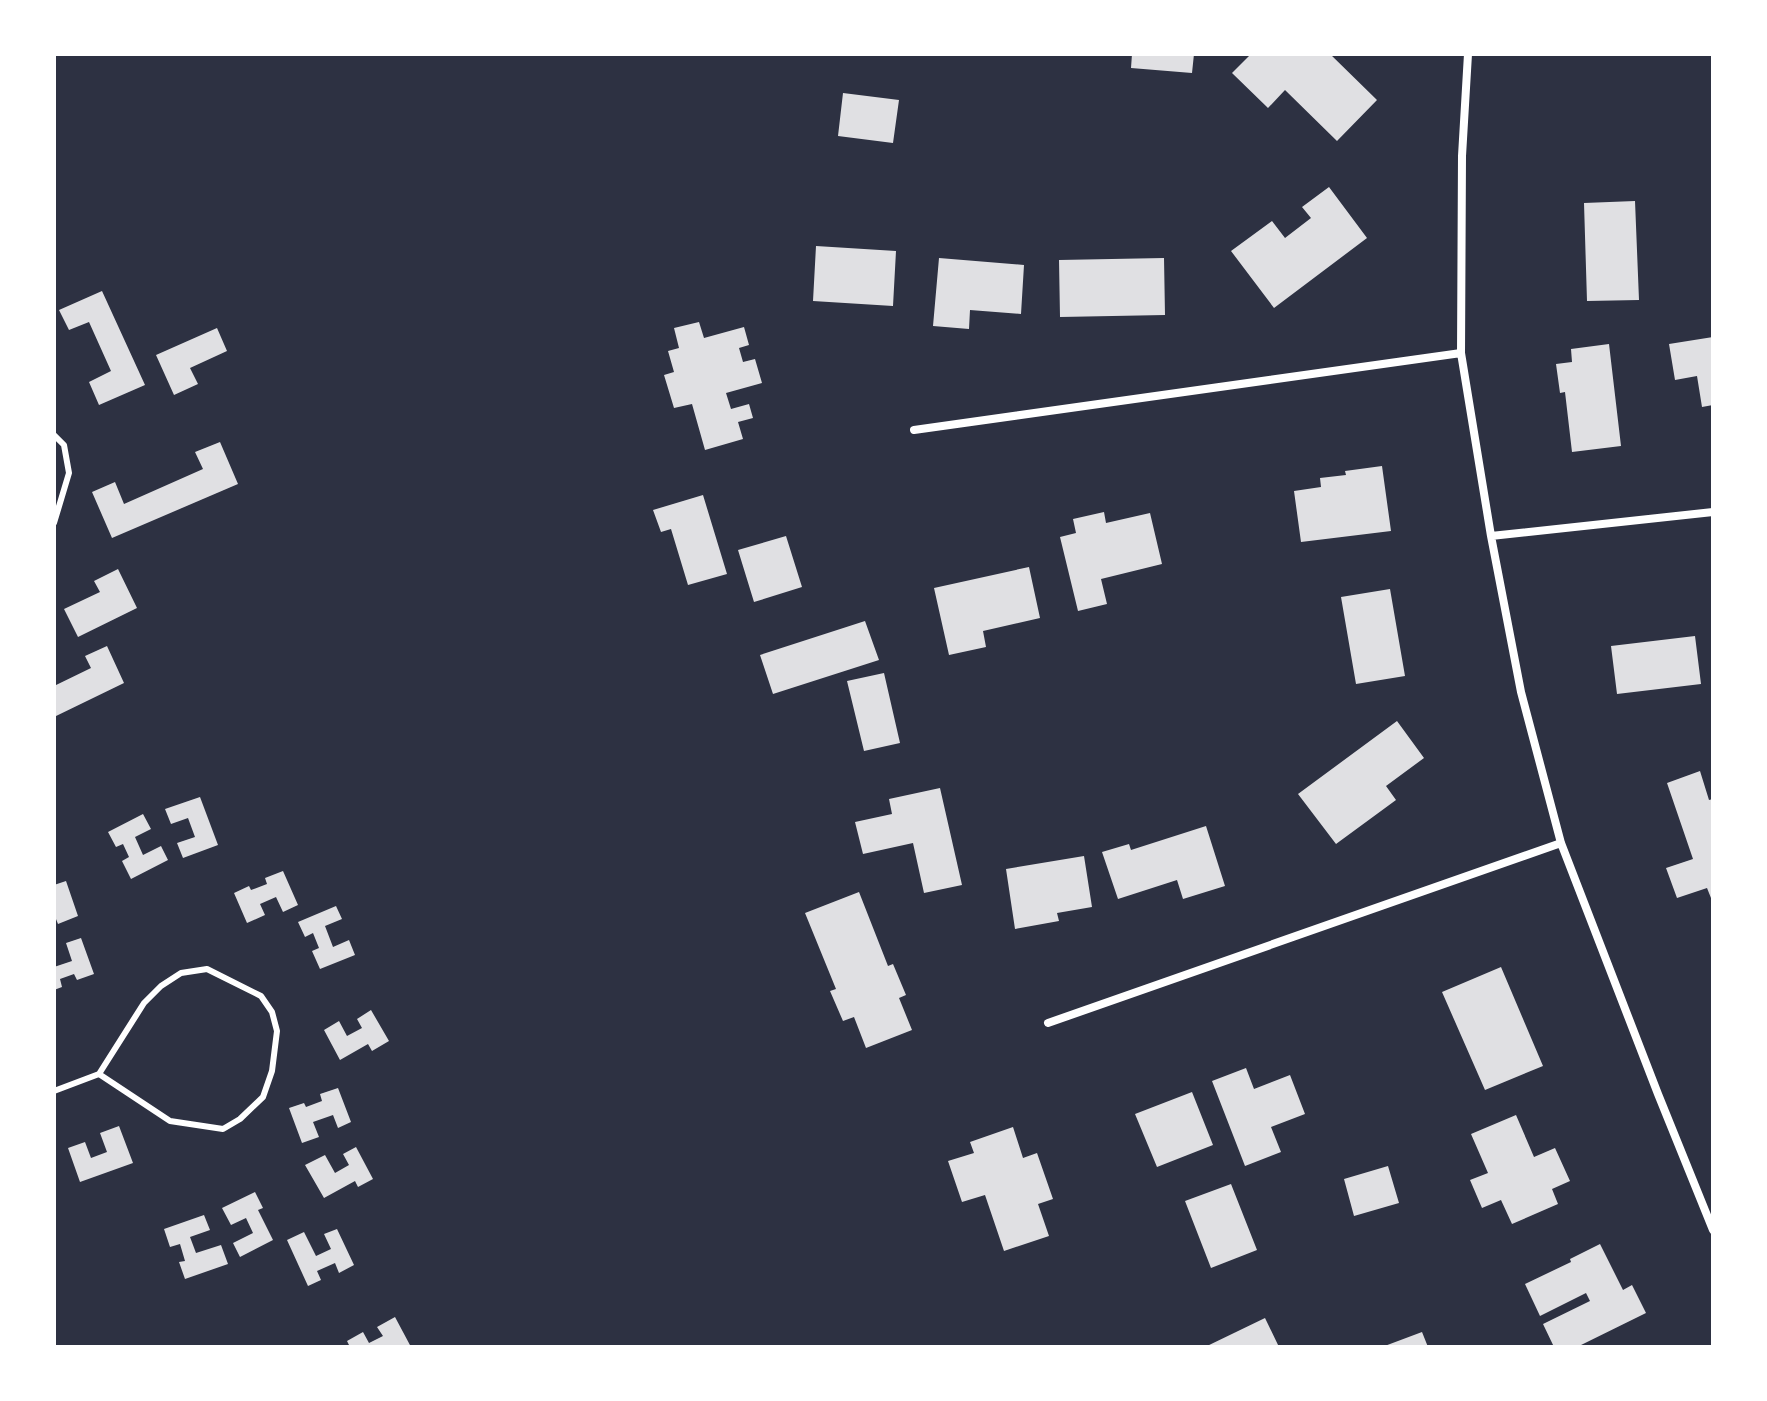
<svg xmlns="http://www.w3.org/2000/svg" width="1767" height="1401" font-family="'Fira Sans',sans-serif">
<rect width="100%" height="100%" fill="#2d3142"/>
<path fill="#e0e0e3" d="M 1132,54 L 1194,54 L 1192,73 L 1131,68 Z
M 1251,54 L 1330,54 L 1377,100 L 1337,141 L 1285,90 L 1268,108 L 1232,73 Z
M 843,93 L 899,100 L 893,143 L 838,136 Z
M 1329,187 L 1367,238 L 1274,308 L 1231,251 L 1272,221 L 1285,238 L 1311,218 L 1302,207 Z
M 1635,201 L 1639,300 L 1587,301 L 1584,203 Z
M 816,246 L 896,251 L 893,306 L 813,301 Z
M 939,258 L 1024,265 L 1021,314 L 970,310 L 969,329 L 933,326 Z
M 1164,258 L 1165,315 L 1060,317 L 1059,260 Z
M 102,291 L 145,385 L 99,405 L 89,382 L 111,371 L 89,322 L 69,330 L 59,310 Z
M 699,322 L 704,338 L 744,327 L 749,345 L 739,348 L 743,362 L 755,359 L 762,383 L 726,393 L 731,409 L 749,404 L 753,418 L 738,422 L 743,439 L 705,450 L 692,404 L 674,408 L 664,375 L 674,372 L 668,351 L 679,348 L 674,328 Z
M 217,328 L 227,351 L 190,368 L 198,384 L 174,395 L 156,355 Z
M 1713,337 L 1713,405 L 1702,407 L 1697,376 L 1675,380 L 1669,344 Z
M 1609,344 L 1621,446 L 1572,452 L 1565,392 L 1560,393 L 1556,364 L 1572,362 L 1571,349 Z
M 220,442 L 238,484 L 112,538 L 92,492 L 115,482 L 124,504 L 203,469 L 195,452 Z
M 1382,466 L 1391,531 L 1301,542 L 1294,491 L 1321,487 L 1320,478 L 1346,475 L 1345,471 Z
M 703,495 L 727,574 L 688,585 L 671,529 L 661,532 L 653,510 Z
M 1104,512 L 1106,523 L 1150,513 L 1162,564 L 1101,579 L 1107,604 L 1078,611 L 1060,537 L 1076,533 L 1073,519 Z
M 786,536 L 802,587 L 754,602 L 738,550 Z
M 1029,567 L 1040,618 L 983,631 L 986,647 L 949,655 L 934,588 Z
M 118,569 L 137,608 L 78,637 L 64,609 L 100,592 L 94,581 Z
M 1390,589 L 1405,676 L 1356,684 L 1341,597 Z
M 865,621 L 879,660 L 773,694 L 760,655 Z
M 1695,636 L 1701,684 L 1617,694 L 1611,646 Z
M 107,646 L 124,683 L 54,717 L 54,686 L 91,668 L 85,656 Z
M 884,673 L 900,743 L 864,751 L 847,681 Z
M 1397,721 L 1424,758 L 1386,786 L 1396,800 L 1336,844 L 1298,794 Z
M 1700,771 L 1709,800 L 1713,799 L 1713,903 L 1707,888 L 1677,898 L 1666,868 L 1693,859 L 1667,783 Z
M 940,788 L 962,885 L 924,893 L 913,843 L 863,854 L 855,822 L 892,814 L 889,799 Z
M 200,797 L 218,845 L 183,858 L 177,843 L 195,837 L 188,818 L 171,824 L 165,809 Z
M 143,814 L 151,829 L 135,837 L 143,855 L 161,846 L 168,860 L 131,879 L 122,861 L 129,857 L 123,844 L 116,847 L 108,832 Z
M 1206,826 L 1225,886 L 1183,899 L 1177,880 L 1118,899 L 1102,852 L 1129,844 L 1131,850 Z
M 1084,856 L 1092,907 L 1057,913 L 1059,921 L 1015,929 L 1006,869 Z
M 283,871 L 298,905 L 283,912 L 276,897 L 260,904 L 265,915 L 247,923 L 234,893 L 249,886 L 251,890 L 267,884 L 265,878 Z
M 66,881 L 78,916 L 58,924 L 54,914 L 54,885 Z
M 859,892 L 888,966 L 893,964 L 906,995 L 899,998 L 912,1030 L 866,1048 L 854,1017 L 843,1021 L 830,991 L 836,989 L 805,913 Z
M 336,906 L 342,919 L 325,926 L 333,947 L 349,940 L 355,955 L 320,969 L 312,951 L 319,948 L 313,933 L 305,937 L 298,922 Z
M 81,938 L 94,974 L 77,980 L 74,974 L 60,979 L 62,987 L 54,990 L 54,967 L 72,961 L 66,943 Z
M 1501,967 L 1543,1066 L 1485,1090 L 1442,992 Z
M 371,1010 L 389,1041 L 372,1051 L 368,1044 L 340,1060 L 324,1030 L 339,1021 L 347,1036 L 362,1028 L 357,1019 Z
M 1246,1068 L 1254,1089 L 1290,1075 L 1305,1114 L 1271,1127 L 1281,1152 L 1245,1166 L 1212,1081 Z
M 338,1088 L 351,1122 L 338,1128 L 333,1115 L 313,1122 L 319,1137 L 302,1143 L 289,1108 L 304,1103 L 306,1107 L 322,1101 L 320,1094 Z
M 1192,1092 L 1213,1145 L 1157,1167 L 1135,1114 Z
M 1516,1115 L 1534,1157 L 1555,1148 L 1570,1181 L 1552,1189 L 1558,1204 L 1512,1224 L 1501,1200 L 1482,1208 L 1470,1180 L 1488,1173 L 1471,1134 Z
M 119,1126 L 133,1163 L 80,1182 L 68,1148 L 85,1142 L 91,1158 L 107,1152 L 100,1133 Z
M 1013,1127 L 1023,1158 L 1037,1153 L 1053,1199 L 1038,1204 L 1049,1236 L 1004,1251 L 985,1195 L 962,1202 L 948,1161 L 974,1153 L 970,1142 Z
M 356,1147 L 373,1179 L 358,1187 L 355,1181 L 324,1198 L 305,1165 L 325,1155 L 335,1173 L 349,1165 L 343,1154 Z
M 1388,1166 L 1399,1203 L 1354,1216 L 1344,1179 Z
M 1231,1184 L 1257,1250 L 1211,1268 L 1185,1201 Z
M 255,1192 L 263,1208 L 258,1210 L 273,1240 L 240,1257 L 233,1243 L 253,1233 L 246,1218 L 231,1225 L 222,1208 Z
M 204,1215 L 210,1230 L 190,1237 L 196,1253 L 221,1245 L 228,1264 L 185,1279 L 179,1262 L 185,1261 L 180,1244 L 170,1247 L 164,1229 Z
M 337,1229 L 354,1265 L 339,1273 L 335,1263 L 317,1271 L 321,1280 L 308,1286 L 287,1240 L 304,1232 L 316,1256 L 331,1249 L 324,1234 Z
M 1600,1244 L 1623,1290 L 1632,1285 L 1646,1313 L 1577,1347 L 1554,1347 L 1543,1324 L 1590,1301 L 1586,1293 L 1540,1316 L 1525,1284 L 1571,1262 L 1570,1259 Z
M 395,1317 L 411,1347 L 350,1347 L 347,1341 L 363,1332 L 369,1343 L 383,1336 L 377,1327 Z
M 1265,1318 L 1279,1347 L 1205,1347 Z
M 1422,1332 L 1428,1347 L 1382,1347 Z"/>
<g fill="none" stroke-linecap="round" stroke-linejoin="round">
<path stroke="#fff" stroke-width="6" d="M 54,435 L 64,445 L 69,473 L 54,523
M 54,1091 L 99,1074 L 144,1003 L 161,986 L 181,973 L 207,969 L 261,996 L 272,1012 L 277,1031 L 272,1071 L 263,1097 L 240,1119 L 223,1129 L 170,1121 L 99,1074"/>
<path stroke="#fff" stroke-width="8" d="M 1468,54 L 1462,156 L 1461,353 L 1491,536 L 1521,692 L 1561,843 L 1658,1094 L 1713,1230
M 914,430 L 1461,353
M 1491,536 L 1713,512
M 1048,1023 L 1561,843"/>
</g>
<rect width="1767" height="1401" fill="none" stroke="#ffffff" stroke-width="112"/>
</svg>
